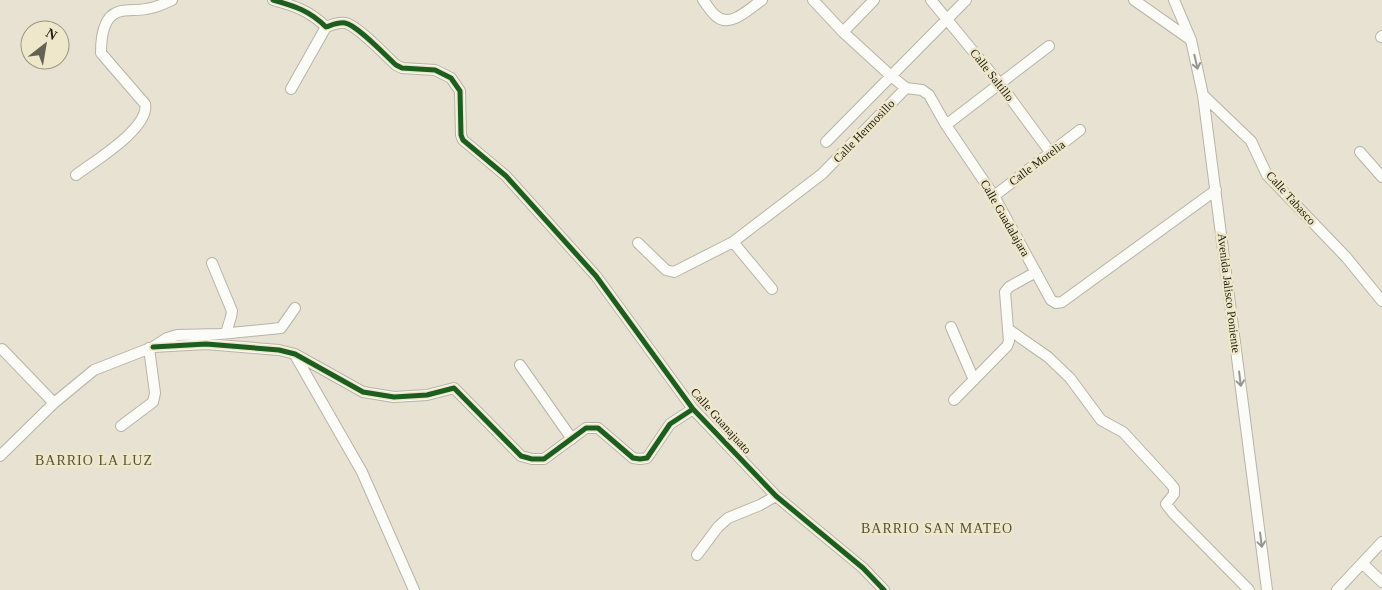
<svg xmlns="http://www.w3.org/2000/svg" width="1382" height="590" font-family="'Times New Roman',serif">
<rect width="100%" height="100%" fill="#e7e2d2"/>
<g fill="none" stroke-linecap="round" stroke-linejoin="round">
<defs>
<path id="minor" d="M 273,0 C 295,6 310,11 326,27 C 332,25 338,22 345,23 C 357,25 385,55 396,65 L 402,68 L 435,70 L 451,78 L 460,91 L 461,135 L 463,140 L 506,176 L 596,276 L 693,409 L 776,496 L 863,568 L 884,590
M 703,0 C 707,5 711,12 716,16 C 730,29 750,8 762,0
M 813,0 L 843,32 L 891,76 L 906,88 L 922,90 L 929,95 L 946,125 L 994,196 L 1051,300 L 1056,303 L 1062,302 L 1216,190
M 931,0 L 1000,84 L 1050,152
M 1134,0 L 1191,40
M 1174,0 L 1191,40 L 1203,95 L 1267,590
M 843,32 L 874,0
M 1381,37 L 1382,36
M 291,89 L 326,27
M 1203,95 L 1251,141 L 1267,175 L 1346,257 L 1382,301
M 946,125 L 1049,46
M 826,142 L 966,0
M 1360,152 L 1382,177
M 76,175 C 93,162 150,128 145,104 L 101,53 C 101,40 103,17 118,12 C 126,9 137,11 146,9 C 154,8 164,4 172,0
M 994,196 L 1080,130
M 733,242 L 772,289
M 638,243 L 666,270 L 674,272 L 733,242 L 822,174 L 906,88
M 212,263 L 232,311 L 231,317 L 226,333
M 1036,272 L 1009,287 L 1005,292 L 1008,329 L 1048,357 L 1070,378 L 1101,420 L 1123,432 L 1170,483 L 1174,488 L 1174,494 L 1166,504 L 1173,513 L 1249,590
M 951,327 L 974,380
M 153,347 L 206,344 L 279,350 L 295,354 L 363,392 L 394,397 L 427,395 L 454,388 L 521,456 L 532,459 L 544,459 L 586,428 L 598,428 L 633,458 L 640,459 L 647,458 L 670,424 L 693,409
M 2,349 L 54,403
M 295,355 L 362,472 L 414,590
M 520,365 L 572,439
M 954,400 L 1007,346 L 1009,341 L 1008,329
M 121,426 L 153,402 L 155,393 L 149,348
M 0,456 L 54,403 L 94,370 L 153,347 L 167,338 L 177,335 L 220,334 L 281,328 L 295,308
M 697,555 L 718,527 L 728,518 L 760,505 L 776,496
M 1363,564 L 1382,582
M 1337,590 L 1382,542"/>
</defs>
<use href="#minor" stroke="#b7b4a7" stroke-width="12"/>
<use href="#minor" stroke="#fbfbf8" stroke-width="10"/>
<defs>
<path id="cycleway" d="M 273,0 C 295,6 310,11 326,27 C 332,25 338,22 345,23 C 357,25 385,55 396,65 L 402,68 L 435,70 L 451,78 L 460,91 L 461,135 L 463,140 L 506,176 L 596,276 L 693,409 L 776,496 L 863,568 L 884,590
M 153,347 L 206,344 L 279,350 L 295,354 L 363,392 L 394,397 L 427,395 L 454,388 L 521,456 L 532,459 L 544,459 L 586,428 L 598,428 L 633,458 L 640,459 L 647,458 L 670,424 L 693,409"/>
</defs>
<use href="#cycleway" stroke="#efe7ca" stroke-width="8"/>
<use href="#cycleway" stroke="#1b5e20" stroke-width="5"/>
</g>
<defs><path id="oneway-shaft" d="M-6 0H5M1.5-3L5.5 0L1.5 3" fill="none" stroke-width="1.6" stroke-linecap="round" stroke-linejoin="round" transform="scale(1.25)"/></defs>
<g stroke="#989690">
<use href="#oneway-shaft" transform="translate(1196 62) rotate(77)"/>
<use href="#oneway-shaft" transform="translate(1240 379) rotate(83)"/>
<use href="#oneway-shaft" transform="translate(1261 540) rotate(83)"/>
</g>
<g text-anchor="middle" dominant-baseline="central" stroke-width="5" stroke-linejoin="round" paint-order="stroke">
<g font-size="12" fill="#1e1b11" stroke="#efe7ca">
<text transform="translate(992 75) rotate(52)">Calle Saltillo</text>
<text transform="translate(864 131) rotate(-46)">Calle Hermosillo</text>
<text transform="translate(1037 163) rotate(-37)">Calle Morelia</text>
<text transform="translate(1291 198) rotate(48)">Calle Tabasco</text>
<text transform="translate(1005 218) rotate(60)">Calle Guadalajara</text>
<text transform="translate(1229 293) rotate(83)">Avenida Jalisco Poniente</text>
<text transform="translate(721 421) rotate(48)">Calle Guanajuato</text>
</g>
<g font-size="14" letter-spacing="1" fill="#59523a" stroke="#efe7ca">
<text x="94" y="460">BARRIO LA LUZ</text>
<text x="937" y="528">BARRIO SAN MATEO</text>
</g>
</g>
<g transform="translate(45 45) rotate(31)"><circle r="24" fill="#efe7ca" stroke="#9b9580"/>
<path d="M0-4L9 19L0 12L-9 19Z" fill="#646155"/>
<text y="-8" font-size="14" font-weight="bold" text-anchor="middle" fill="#1e1b11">N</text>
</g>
</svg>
